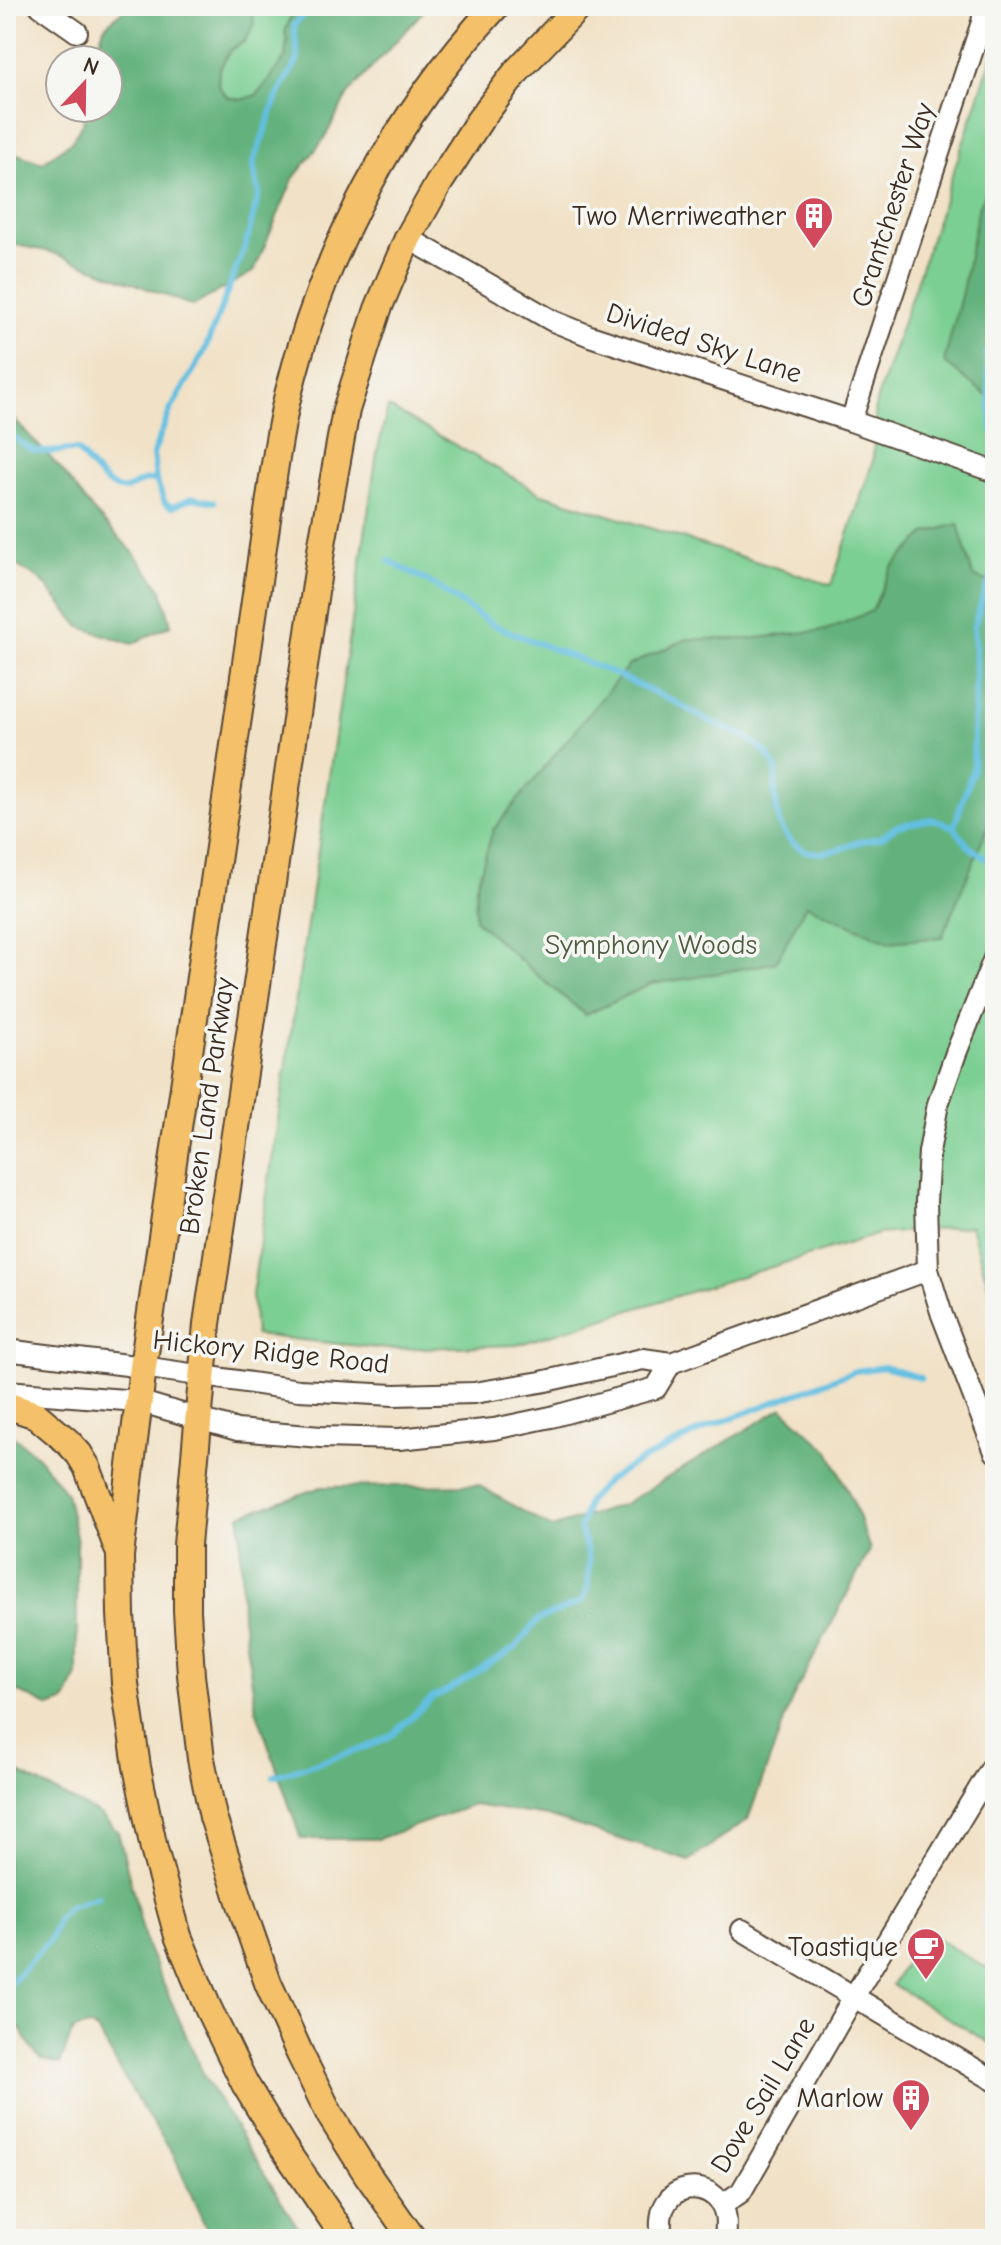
<svg xmlns="http://www.w3.org/2000/svg" width="1001" height="2245" font-family="'Comic Neue',sans-serif">
<rect width="100%" height="100%" fill="#f6f6f2"/>
<filter id="ink" filterUnits="userSpaceOnUse"><feTurbulence type="fractalNoise" baseFrequency=".0125" numOctaves="2"/><feDisplacementMap in="SourceGraphic" scale="16" xChannelSelector="R" yChannelSelector="G"/><feConvolveMatrix kernelMatrix="1 2 1 2 8 2 1 2 1" color-interpolation-filters="sRGB"/></filter>
<filter id="wash" filterUnits="userSpaceOnUse"><feTurbulence type="fractalNoise" baseFrequency=".006" numOctaves="4" result="noise"/><feDisplacementMap in="SourceGraphic" scale="32" xChannelSelector="R" yChannelSelector="G"/><feGaussianBlur stdDeviation="1.8" result="paint"/><feColorMatrix in="noise" values="0 0 0 0 0 0 0 0 0 0 0 0 0 0 0 0 0 1.4 0 .05"/><feComposite in="paint" operator="in"/></filter>
<g filter="url(#wash)">
<rect width="100%" height="100%" fill="#f1e2c7"/>
<path fill="#7bcf93" stroke="#5b7c58" stroke-width="2" d="M 251,6 L 295,6 L 285,32 L 287,41 L 285,58 L 272,77 L 257,95 L 241,100 L 227,97 L 218,85 L 219,70 L 230,50 L 245,41 L 254,25 Z
M 995,48 L 995,1309 L 971,1226 L 879,1234 L 517,1345 L 387,1349 L 255,1335 L 252,1295 L 377,453 L 388,407 L 542,494 L 831,585 L 873,461 L 876,402 Z
M 924,1931 L 995,1973 L 995,2046 L 892,1985 Z"/>
<path fill="#64b27d" stroke="#506e4e" stroke-width="2" d="M 128,6 L 251,6 L 254,25 L 245,41 L 230,50 L 219,70 L 218,85 L 227,97 L 241,100 L 257,95 L 272,76 L 285,58 L 287,41 L 285,32 L 295,6 L 428,6 L 348,94 L 324,139 L 293,179 L 254,271 L 193,306 L 51,252 L 6,243 L 6,150 L 42,163 L 72,141 L 91,108 L 108,108 L 108,60 L 94,60 L 104,27 Z
M 995,179 L 995,402 L 944,362 L 962,292 L 979,205 Z
M 6,411 L 60,468 L 94,512 L 133,552 L 162,590 L 171,625 L 132,644 L 80,627 L 42,581 L 6,559 Z
M 958,524 L 973,576 L 995,584 L 995,810 L 942,937 L 889,942 L 806,905 L 776,962 L 698,977 L 651,984 L 586,1015 L 538,976 L 475,920 L 476,887 L 493,830 L 629,665 L 687,639 L 748,639 L 826,630 L 872,611 L 891,568 L 926,533 Z
M 782,1408 L 829,1451 L 854,1504 L 870,1550 L 792,1699 L 748,1819 L 689,1861 L 547,1816 L 473,1805 L 378,1839 L 301,1839 L 256,1709 L 242,1617 L 240,1515 L 321,1487 L 478,1485 L 552,1528 L 624,1504 Z
M 6,1430 L 39,1458 L 66,1493 L 77,1541 L 77,1675 L 66,1701 L 50,1707 L 6,1686 Z
M 6,1766 L 99,1814 L 118,1832 L 147,1947 L 205,2078 L 305,2239 L 211,2239 L 173,2154 L 139,2103 L 97,2030 L 89,2026 L 73,2030 L 60,2064 L 41,2059 L 32,2049 L 20,2028 L 6,2023 Z"/>
<g fill="none" stroke-linecap="round" stroke-linejoin="round">
<path stroke="#63bfe1" stroke-width="6" d="M 992,429 L 987,354 L 995,335
M 6,433 C 16,436 20,444 29,448 C 43,456 61,449 77,450 C 87,461 110,494 126,489 C 138,485 142,478 156,480 L 165,503 L 172,507 L 192,498 L 214,502
M 156,480 L 153,454 L 170,411 L 204,352 L 246,244 L 259,193 L 253,164 L 277,97 L 298,59 L 294,25 L 311,6
M 389,561 L 436,586 L 493,625 L 615,674 L 673,701 L 708,721 L 745,736 L 768,754 L 776,769 L 775,796 L 779,824 L 791,842 L 805,851 L 820,853 L 841,849 L 855,843 L 882,837 L 897,826 L 932,819 L 954,827 L 968,846 L 995,865
M 954,827 L 973,769 L 976,662 L 974,626 L 986,588 L 995,573
M 274,1776 L 365,1748 L 392,1735 L 432,1698 L 450,1689 L 515,1648 L 538,1620 L 583,1601 L 588,1587 L 589,1559 L 580,1528 L 588,1501 L 608,1480 L 636,1463 L 706,1428 L 855,1371 L 884,1367 L 921,1378
M 6,1988 L 50,1940 L 58,1918 L 68,1907 L 98,1897"/>
</g>
</g>
<g filter="url(#ink)">
<g fill="none" stroke-linecap="round" stroke-linejoin="round">
<defs>
<path id="minor" d="M 40,6 L 77,32
M 408,238 L 553,321 L 590,336 L 851,421 L 995,472
M 851,421 L 983,19 L 982,6
M 995,956 L 956,1053 L 938,1104 L 929,1152 L 926,1201 L 928,1270 L 942,1315 L 995,1452
M 6,1350 L 143,1367 L 299,1390 L 394,1395 L 474,1393 L 541,1382 L 643,1359 L 671,1363 L 928,1270
M 6,1391 L 138,1401 L 237,1430 L 321,1437 L 399,1439 L 494,1429 L 551,1417 L 656,1388 L 671,1363
M 742,1930 L 995,2081
M 722,2205 L 741,2192 L 853,1998 L 995,1762
M 661,2239 C 661,2227 659,2213 667,2202 C 682,2179 719,2186 725,2214 C 727,2222 725,2231 726,2239"/>
<path id="major" d="M 6,1405 L 36,1415 L 68,1442 L 79,1454 L 87,1467 L 118,1549
M 346,2239 L 283,2147 L 245,2084 L 208,2008 L 178,1936 L 154,1849 L 137,1767 L 125,1684 L 121,1614 L 120,1556 L 143,1367 L 265,533 C 272,487 277,440 288,395 C 323,251 395,115 496,6
M 413,2239 L 367,2174 L 330,2115 L 300,2054 L 268,1983 L 245,1917 L 213,1817 L 201,1759 L 191,1675 L 187,1611 L 187,1545 L 207,1324 L 322,544 L 346,410 L 378,309 L 408,238 L 439,183 L 479,121 L 517,71 L 579,6"/>
</defs>
<use href="#minor" stroke="#564637" stroke-width="24"/>
<use href="#major" stroke="#564637" stroke-width="30"/>
<use href="#minor" stroke="#fff" stroke-width="20"/>
<use href="#major" stroke="#f4c16b" stroke-width="26"/>
</g>
</g>
<defs>
<symbol id="building-pin" viewBox="-11 -11 22 30"><path d="M0 17L-7.5 6A9.5 9.5 0 1 1 7.5 6Z" fill="#d1495b" stroke="#f6f6f2"/><path d="M-4-6H4V6H1V3H-1V6H-4ZM-2.5-4.3h1.7v1.8h-1.7ZM.8-4.3h1.7v1.8H.8ZM-2.5-1h1.7V.8h-1.7ZM.8-1h1.7V.8H.8Z" fill="#fff"/></symbol>
<symbol id="cafe-pin" viewBox="-11 -11 22 30"><path d="M0 17L-7.5 6A9.5 9.5 0 1 1 7.5 6Z" fill="#d1495b" stroke="#f6f6f2"/><path d="M-5.5-4.5H6V0H3Q3 3.5 0 3.5H-2.5Q-5.5 3.5-5.5 0ZM3-3.2v2h1.7v-2ZM-6 4.5H4V6H-6Z" fill="#fff"/></symbol>
</defs>
<g fill-rule="evenodd">
<use href="#building-pin" x="792" y="194" width="44" height="60"/>
<use href="#cafe-pin" x="904" y="1925" width="44" height="60"/>
<use href="#building-pin" x="889" y="2076" width="44" height="60"/>
</g>
<g text-anchor="middle" dominant-baseline="central" stroke-width="7" stroke-linejoin="round" paint-order="stroke">
<g font-size="28" fill="#3b2a1e" stroke="#f6f6f2">
<text transform="translate(893 205) rotate(-72)">Grantchester Way</text>
<text transform="translate(704 343) rotate(18)">Divided Sky Lane</text>
<text transform="translate(207 1106) rotate(-82)">Broken Land Parkway</text>
<text transform="translate(271 1352) rotate(6)">Hickory Ridge Road</text>
<text transform="translate(763 2095) rotate(-59)">Dove Sail Lane</text>
</g>
<g font-size="28" fill="#3b2a1e" stroke="#f6f6f2" text-anchor="end">
<text x="786" y="216">Two Merriweather</text>
<text x="898" y="1947">Toastique</text>
<text x="883" y="2098">Marlow</text>
</g>
<g font-size="28" fill="#4e5c41" stroke="#f6f6f2">
<text x="651" y="945">Symphony Woods</text>
</g>
</g>
<rect width="1001" height="2245" fill="none" stroke="#f6f6f2" stroke-width="32"/>
<g transform="translate(84 84) rotate(22)"><circle r="38" fill="#f6f6f2" stroke="#aba49d" stroke-width="2"/>
<path d="M0-6L14 30L0 20L-14 30Z" fill="#d1495b"/>
<text y="-12" font-size="22" font-weight="bold" text-anchor="middle" fill="#3b2a1e">N</text>
</g>
</svg>
